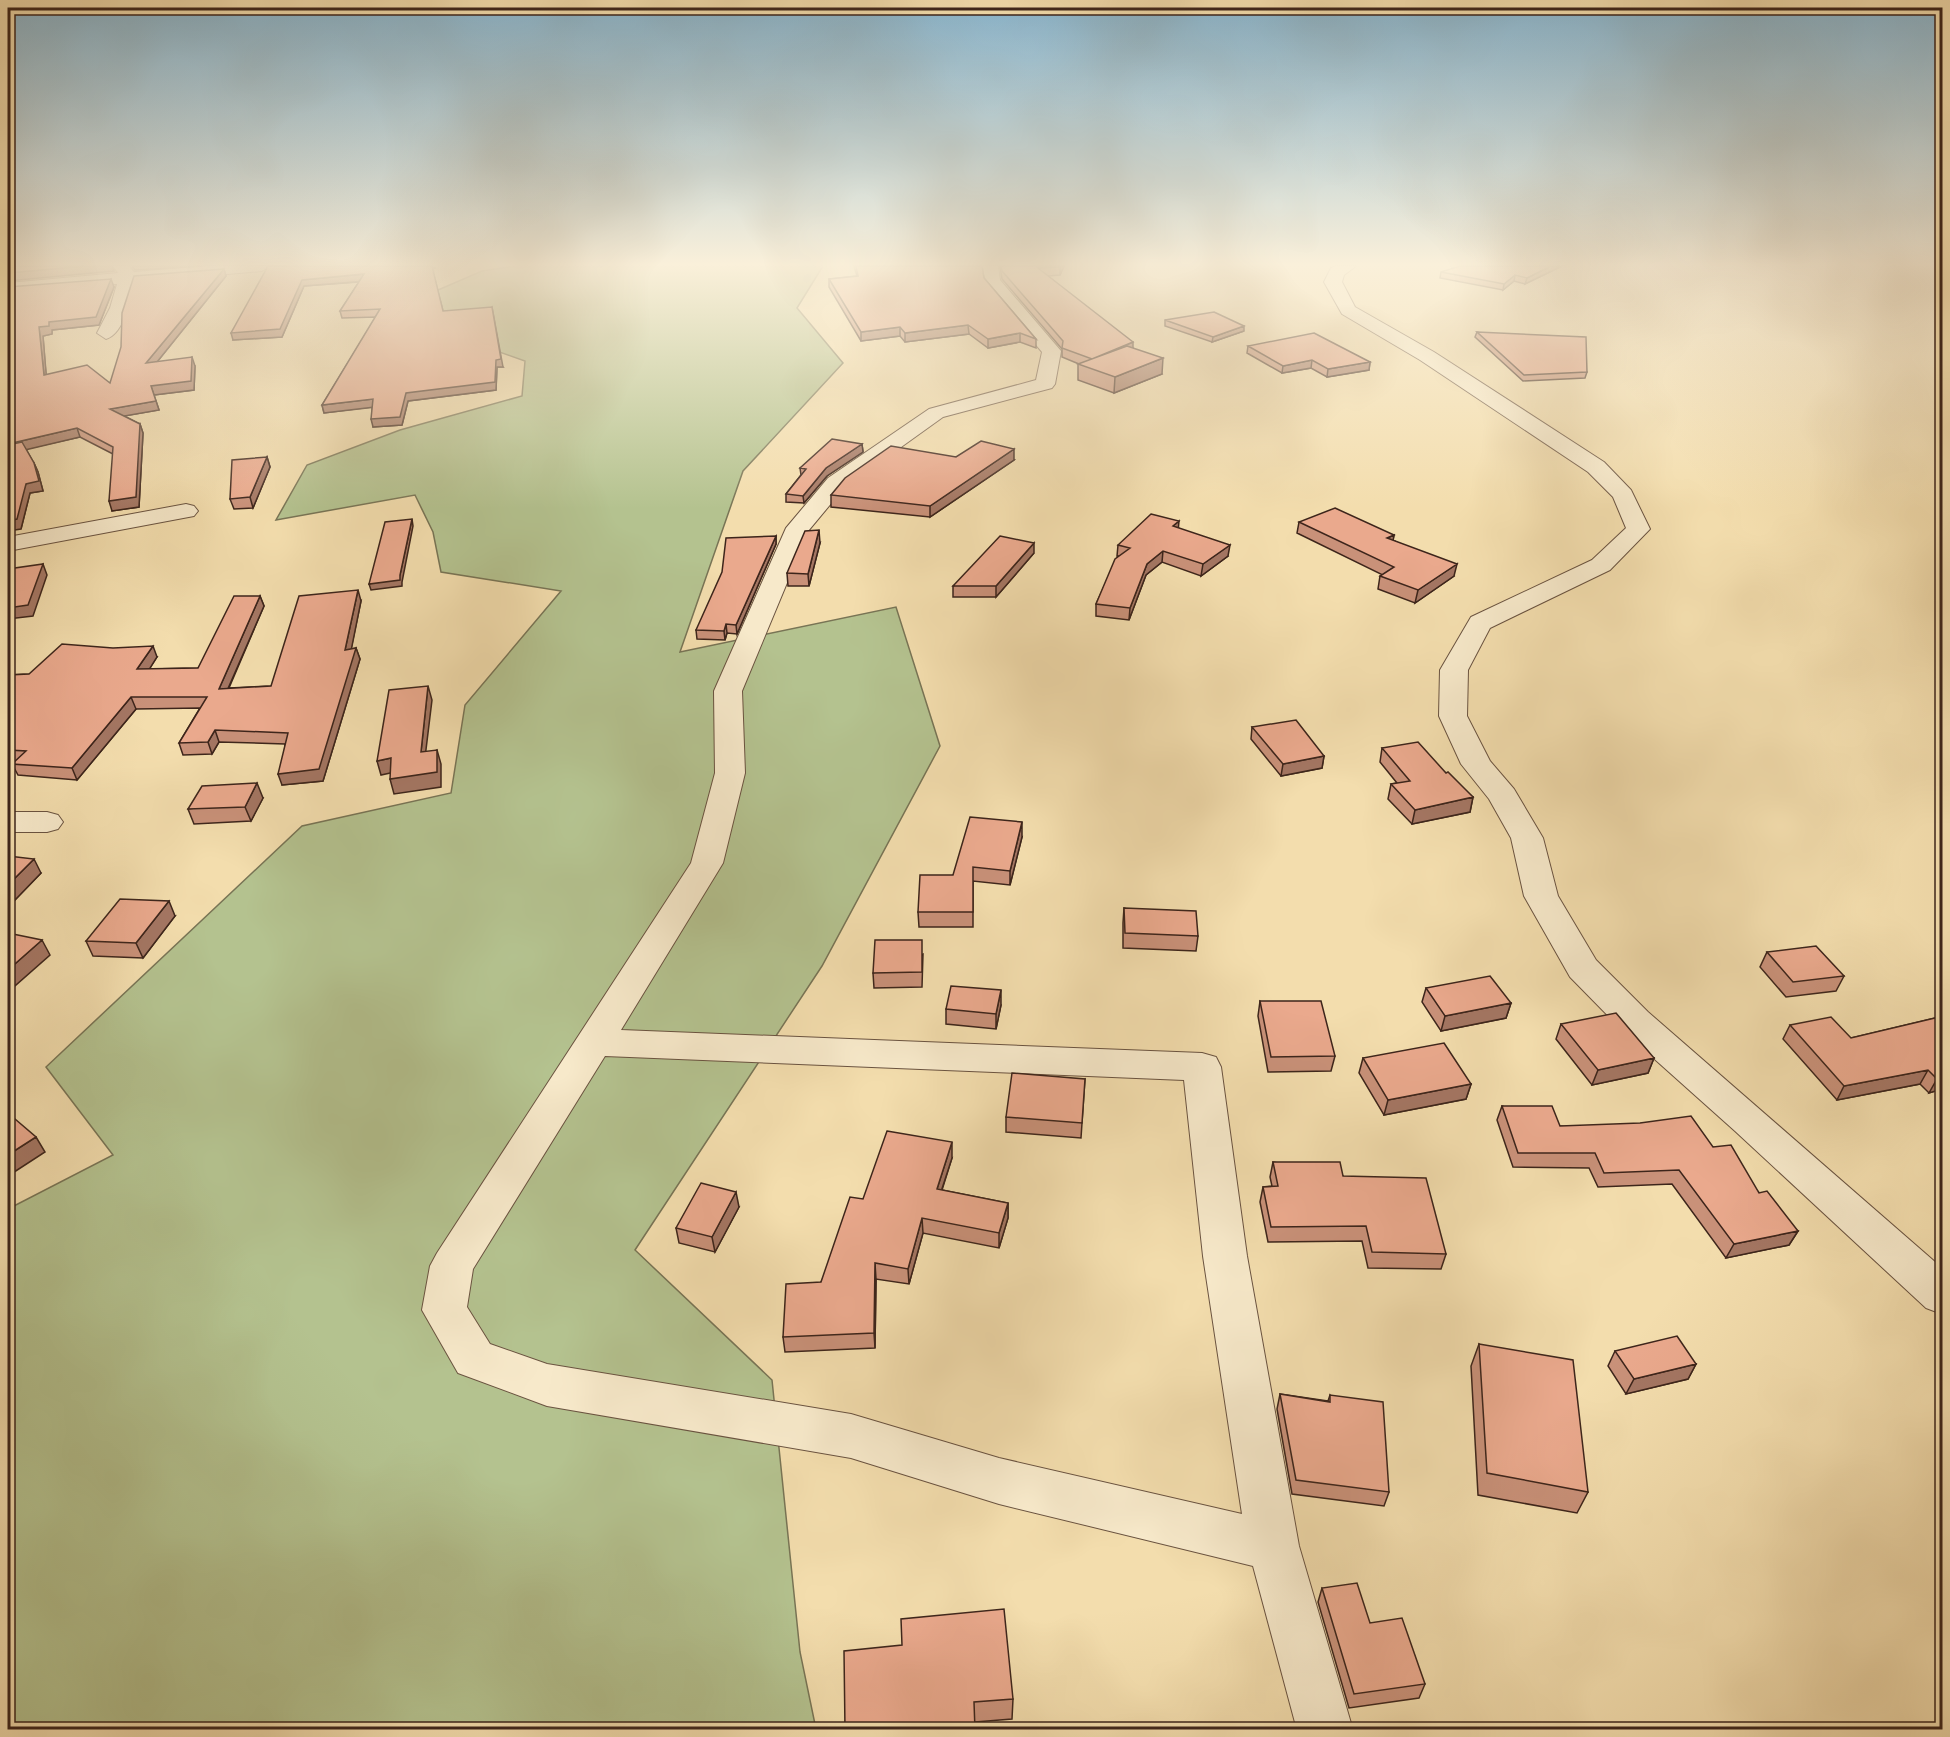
<svg xmlns="http://www.w3.org/2000/svg" width="1950" height="1737" font-family="'IM FELL DW Pica',serif">
<rect width="100%" height="100%" fill="#f3ddad"/>
<filter id="stains"><feTurbulence type="fractalNoise" baseFrequency=".00333" numOctaves="4"/><feColorMatrix values="0 0 0 0 .2 0 0 0 0 .09 0 0 0 0 .02 0 0 0 .5 -.17"/></filter>
<radialGradient id="worn" r=".72"><stop offset=".6" stop-color="#630" stop-opacity="0"/><stop offset="1" stop-color="#630" stop-opacity=".3"/></radialGradient>
<path fill="#b4c28f" stroke="#787455" stroke-width="1.5" d="M 515,266 L 823,266 L 797,308 L 843,363 L 743,471 L 680,652 L 896,607 L 940,746 L 822,966 L 635,1250 L 772,1380 L 800,1652 L 816,1729 L 8,1730 L 8,1209 L 113,1155 L 46,1067 L 302,826 L 451,793 L 465,705 L 561,591 L 441,572 L 433,532 L 415,495 L 276,520 L 307,465 L 400,430 L 522,396 L 525,361 L 387,312 L 482,271 Z"/>
<g fill="none" stroke-linecap="round" stroke-linejoin="round">
<defs>
<path id="minor" d="M 113,266 L 129,266 L 134,272 L 207,266 L 270,266 L 262,271 L 135,282 C 131,298 124,334 106,339 L 97,333 L 110,308 L 117,284 L 8,293 L 8,283 L 118,273 Z
M 982,266 L 998,266 L 1000,280 L 1061,351 L 1055,384 L 1052,388 L 943,417 L 844,488 L 809,530 L 742,691 L 745,773 L 723,863 L 621,1030 L 1202,1053 L 1216,1057 L 1221,1067 L 1247,1256 L 1299,1546 L 1353,1730 L 1297,1730 L 1253,1566 L 999,1504 L 851,1458 L 547,1406 L 458,1373 L 422,1310 L 430,1266 L 437,1253 L 691,863 L 715,773 L 714,691 L 786,528 L 828,478 L 929,409 L 1036,380 L 1042,352 L 986,285 ZM 605,1056 L 1184,1080 L 1203,1256 L 1242,1514 L 999,1458 L 851,1414 L 547,1364 L 490,1344 L 467,1307 L 473,1269 Z
M 1336,266 L 1356,266 L 1344,275 L 1342,282 L 1355,307 L 1434,352 L 1604,462 L 1631,490 L 1650,529 L 1610,570 L 1490,628 L 1468,670 L 1467,716 L 1490,761 L 1514,789 L 1543,838 L 1558,896 L 1596,960 L 1648,1012 L 1942,1268 L 1942,1314 L 1926,1308 L 1735,1131 L 1622,1030 L 1570,977 L 1524,896 L 1511,838 L 1489,799 L 1461,764 L 1439,716 L 1440,670 L 1471,617 L 1592,560 L 1626,528 L 1613,497 L 1588,472 L 1420,360 L 1342,314 L 1324,282 L 1331,268 Z
M 186,504 L 194,506 L 198,511 L 194,516 L 8,551 L 8,537 Z
M 8,812 L 47,812 L 58,815 L 63,822 L 58,829 L 47,832 L 8,832 Z"/>
</defs>
<use href="#minor" stroke="#6a5340" stroke-width="2"/>
<use href="#minor" fill="#f7e9ca" fill-rule="evenodd"/>
</g>
<path fill="#c99179" stroke="#3d251b" stroke-width="1.5" d="M 132,266 L 202,266 L 135,270 Z
M 268,266 L 436,268 L 432,268 L 443,311 L 503,367 L 497,367 L 496,390 L 408,401 L 402,425 L 373,427 L 372,407 L 324,413 L 322,405 L 376,317 L 342,318 L 340,311 L 359,282 L 304,286 L 282,337 L 233,340 Z
M 854,266 L 982,266 L 984,278 L 1036,339 L 1036,348 L 1020,342 L 988,348 L 969,334 L 905,342 L 900,336 L 861,341 L 829,287 L 829,279 L 857,276 Z
M 1000,266 L 1064,266 L 1060,275 L 1048,276 L 1133,348 L 1162,374 L 1114,393 L 1078,380 L 1078,364 L 1079,364 L 1062,357 L 1062,349 L 1002,279 Z
M 1562,266 L 1525,284 L 1514,281 L 1503,290 L 1440,278 L 1441,272 Z
M 224,269 L 226,276 L 157,362 L 195,366 L 194,390 L 154,395 L 159,410 L 124,416 L 140,424 L 143,433 L 139,507 L 112,511 L 113,454 L 80,437 L 26,449 L 34,463 L 38,472 L 43,491 L 30,493 L 21,529 L 8,287 L 114,287 L 99,325 L 52,330 L 52,334 L 43,336 L 46,375 L 110,383 Z
M 1165,320 L 1244,331 L 1212,342 L 1165,326 Z
M 1477,332 L 1587,372 L 1585,378 L 1523,381 L 1475,337 Z
M 1248,346 L 1370,362 L 1369,370 L 1327,377 L 1311,368 L 1282,373 L 1247,353 Z
M 862,444 L 863,452 L 827,476 L 804,503 L 786,502 L 786,494 L 801,475 L 800,468 Z
M 267,457 L 270,467 L 253,508 L 234,509 L 230,499 Z
M 956,457 L 1014,460 L 930,517 L 831,507 L 831,495 Z
M 1299,522 L 1394,535 L 1393,540 L 1454,576 L 1415,603 L 1378,589 L 1380,576 L 1383,575 L 1297,533 Z
M 1178,528 L 1228,556 L 1201,576 L 1162,562 L 1146,575 L 1129,620 L 1096,616 L 1096,604 L 1118,556 L 1117,556 L 1118,545 Z
M 776,536 L 776,544 L 737,634 L 727,633 L 725,640 L 697,639 L 696,630 Z
M 820,543 L 809,586 L 788,586 L 787,573 Z
M 1034,553 L 996,597 L 953,597 L 953,586 Z
M 260,596 L 264,606 L 229,688 L 271,686 L 361,601 L 351,649 L 356,648 L 360,659 L 323,781 L 282,785 L 285,744 L 219,742 L 212,754 L 183,755 L 179,743 L 200,708 L 136,709 L 77,780 L 18,775 L 12,764 L 14,762 L 8,761 L 8,675 L 29,674 L 157,657 L 149,669 L 198,668 Z
M 1252,727 L 1324,756 L 1322,768 L 1281,776 L 1251,739 Z
M 1382,748 L 1446,773 L 1473,797 L 1470,812 L 1412,824 L 1388,799 L 1391,784 L 1397,783 L 1380,762 Z
M 263,798 L 251,821 L 194,824 L 188,809 Z
M 1022,837 L 1010,885 L 973,881 L 973,927 L 919,927 L 918,912 L 953,875 Z
M 8,856 L 41,873 L 15,900 L 8,899 Z
M 1124,908 L 1198,936 L 1196,951 L 1123,948 L 1123,923 Z
M 175,916 L 143,958 L 93,956 L 86,941 Z
M 1767,952 L 1844,976 L 1836,991 L 1786,997 L 1760,967 Z
M 923,954 L 922,987 L 874,988 L 873,973 Z
M 1426,988 L 1511,1003 L 1506,1018 L 1441,1031 L 1422,1002 Z
M 1260,1001 L 1335,1056 L 1331,1071 L 1268,1072 L 1258,1016 Z
M 1001,1005 L 996,1029 L 946,1024 L 946,1009 Z
M 1935,1018 L 1942,1089 L 1929,1093 L 1920,1084 L 1837,1100 L 1783,1039 L 1790,1025 L 1851,1038 Z
M 1561,1024 L 1654,1058 L 1648,1073 L 1592,1085 L 1556,1039 Z
M 1363,1058 L 1471,1084 L 1466,1099 L 1384,1115 L 1359,1073 Z
M 1085,1079 L 1081,1138 L 1006,1132 L 1006,1117 Z
M 1502,1106 L 1560,1126 L 1713,1147 L 1798,1231 L 1789,1245 L 1726,1258 L 1672,1184 L 1598,1187 L 1589,1168 L 1513,1167 L 1497,1120 Z
M 952,1158 L 942,1190 L 1008,1203 L 1008,1218 L 999,1248 L 923,1233 L 909,1284 L 876,1279 L 875,1348 L 785,1352 L 783,1337 L 821,1282 L 863,1199 Z
M 1273,1162 L 1343,1176 L 1446,1254 L 1441,1269 L 1368,1268 L 1362,1241 L 1268,1242 L 1260,1202 L 1263,1187 L 1272,1186 L 1270,1177 Z
M 739,1207 L 715,1252 L 679,1243 L 676,1228 Z
M 1479,1344 L 1588,1492 L 1577,1513 L 1478,1495 L 1471,1366 Z
M 1615,1351 L 1696,1364 L 1688,1379 L 1626,1394 L 1608,1366 Z
M 1280,1394 L 1328,1401 L 1330,1395 L 1389,1492 L 1384,1506 L 1292,1494 L 1277,1409 Z
M 1322,1588 L 1370,1623 L 1425,1684 L 1419,1698 L 1349,1708 L 1318,1602 Z
M 902,1645 L 1013,1699 L 1012,1719 L 975,1722 Z"/>
<path fill="#a47663" stroke="#3d251b" stroke-width="1.5" d="M 84,266 L 112,266 L 114,271 L 8,281 L 8,283 L 8,273 Z
M 1061,266 L 1064,266 L 1060,275 L 1060,267 Z
M 1551,266 L 1562,266 L 1525,284 L 1527,278 Z
M 224,269 L 226,276 L 149,372 L 146,363 Z
M 364,274 L 366,281 L 304,286 L 282,337 L 233,340 L 231,333 L 302,280 Z
M 1515,275 L 1514,281 L 1503,290 L 1504,284 Z
M 111,279 L 114,287 L 99,325 L 52,330 L 52,334 L 43,336 L 47,384 L 44,375 L 39,327 L 49,322 Z
M 492,307 L 503,367 L 497,367 L 496,390 L 408,401 L 402,425 L 373,427 L 371,419 L 406,393 Z
M 968,325 L 969,334 L 905,342 L 905,333 Z
M 1244,326 L 1244,331 L 1212,342 L 1213,337 Z
M 900,327 L 900,336 L 861,341 L 861,332 Z
M 1020,333 L 1020,342 L 988,348 L 988,339 Z
M 1133,342 L 1133,351 L 1092,359 Z
M 192,357 L 195,366 L 194,390 L 154,395 L 151,386 Z
M 1163,358 L 1162,374 L 1114,393 L 1115,377 Z
M 1312,360 L 1311,368 L 1282,373 L 1283,366 Z
M 1370,362 L 1369,370 L 1327,377 L 1328,369 Z
M 373,399 L 375,407 L 324,413 L 322,405 Z
M 156,401 L 159,410 L 113,418 L 110,409 Z
M 140,424 L 143,433 L 139,507 L 112,511 L 109,501 Z
M 77,428 L 80,437 L 8,454 L 8,444 Z
M 862,444 L 863,452 L 827,476 L 804,503 L 803,496 L 826,468 Z
M 1014,449 L 1014,460 L 930,517 L 930,506 Z
M 267,457 L 270,467 L 253,508 L 250,497 Z
M 34,463 L 38,472 L 43,491 L 30,493 L 21,529 L 8,531 L 8,521 L 26,484 Z
M 412,519 L 413,526 L 402,582 L 402,586 L 371,590 L 369,584 L 400,575 Z
M 1179,521 L 1178,532 L 1173,526 Z
M 819,530 L 820,543 L 809,586 L 808,574 Z
M 1394,535 L 1392,547 L 1387,538 Z
M 776,536 L 776,544 L 737,634 L 736,625 Z
M 1034,543 L 1034,553 L 996,597 L 996,586 Z
M 1230,545 L 1228,556 L 1201,576 L 1203,564 Z
M 1163,551 L 1162,562 L 1146,575 L 1129,620 L 1130,608 L 1147,564 Z
M 43,564 L 47,575 L 33,616 L 8,619 L 8,608 Z
M 1457,564 L 1454,576 L 1415,603 L 1418,590 Z
M 358,590 L 361,601 L 349,661 L 345,650 Z
M 260,596 L 264,606 L 223,700 L 219,689 Z
M 726,624 L 727,633 L 725,640 L 724,631 Z
M 153,646 L 157,657 L 142,681 L 137,669 Z
M 356,648 L 360,659 L 323,781 L 282,785 L 278,774 Z
M 428,686 L 432,700 L 424,766 L 421,752 Z
M 131,697 L 136,709 L 77,780 L 72,768 Z
M 215,730 L 219,742 L 212,754 L 208,742 Z
M 437,750 L 441,764 L 441,787 L 394,794 L 390,779 Z
M 1324,756 L 1322,768 L 1281,776 L 1283,764 Z
M 391,758 L 395,772 L 381,775 L 377,761 Z
M 257,783 L 263,798 L 251,821 L 245,807 Z
M 1473,797 L 1470,812 L 1412,824 L 1415,810 Z
M 1022,822 L 1022,837 L 1010,885 L 1010,871 Z
M 34,859 L 41,873 L 15,900 L 8,887 L 8,885 Z
M 169,901 L 175,916 L 143,958 L 136,943 Z
M 42,940 L 50,955 L 8,992 L 8,970 Z
M 1001,990 L 1001,1005 L 996,1029 L 996,1014 Z
M 1511,1003 L 1506,1018 L 1441,1031 L 1445,1016 Z
M 1654,1058 L 1648,1073 L 1592,1085 L 1598,1070 Z
M 1928,1070 L 1920,1084 L 1837,1100 L 1844,1086 Z
M 1942,1078 L 1942,1089 L 1929,1093 L 1937,1079 Z
M 1471,1084 L 1466,1099 L 1384,1115 L 1388,1100 Z
M 36,1137 L 45,1152 L 8,1176 L 8,1155 Z
M 952,1142 L 952,1158 L 937,1204 L 937,1189 Z
M 736,1192 L 739,1207 L 715,1252 L 712,1237 Z
M 1008,1203 L 1008,1218 L 999,1248 L 999,1233 Z
M 922,1218 L 923,1233 L 909,1284 L 908,1269 Z
M 1798,1231 L 1789,1245 L 1726,1258 L 1734,1244 Z
M 875,1263 L 876,1279 L 875,1348 L 874,1333 Z
M 1696,1364 L 1688,1379 L 1626,1394 L 1634,1379 Z"/>
<path fill="#eaa98d" stroke="#3d251b" stroke-width="1.5" d="M 8,266 L 84,266 L 8,273 Z
M 268,266 L 432,266 L 443,311 L 492,307 L 501,359 L 496,360 L 495,382 L 406,393 L 400,417 L 371,419 L 373,399 L 322,405 L 380,309 L 340,311 L 364,274 L 302,280 L 280,329 L 231,333 Z
M 856,266 L 982,266 L 984,278 L 1036,339 L 1020,333 L 988,339 L 968,325 L 905,333 L 900,327 L 861,332 L 829,279 L 858,276 Z
M 1001,266 L 1061,266 L 1060,267 L 1038,268 L 1133,342 L 1092,359 L 1062,348 L 1063,341 L 1002,271 Z
M 1460,266 L 1551,266 L 1527,278 L 1515,275 L 1504,284 L 1441,272 Z
M 224,269 L 146,363 L 192,357 L 191,381 L 151,386 L 156,401 L 110,409 L 140,424 L 136,497 L 109,501 L 113,447 L 77,428 L 8,444 L 8,287 L 111,279 L 96,317 L 49,322 L 49,326 L 39,327 L 44,375 L 87,365 L 110,383 L 121,347 L 122,313 L 134,276 Z
M 1214,312 L 1244,326 L 1213,337 L 1165,320 Z
M 1477,332 L 1586,337 L 1587,372 L 1524,375 Z
M 1314,333 L 1370,362 L 1328,369 L 1312,360 L 1283,366 L 1248,346 Z
M 1127,346 L 1163,358 L 1115,377 L 1078,364 Z
M 832,439 L 862,444 L 826,468 L 803,496 L 786,494 L 806,469 L 800,468 Z
M 981,441 L 1014,449 L 930,506 L 831,495 L 845,478 L 891,446 L 956,457 Z
M 22,442 L 34,463 L 39,481 L 26,484 L 17,519 L 8,521 L 8,445 Z
M 267,457 L 250,497 L 230,499 L 232,460 Z
M 1335,508 L 1394,535 L 1387,538 L 1457,564 L 1418,590 L 1380,576 L 1394,567 L 1299,522 Z
M 1151,514 L 1179,521 L 1173,526 L 1230,545 L 1203,564 L 1163,551 L 1147,564 L 1130,608 L 1096,604 L 1115,559 L 1130,548 L 1118,545 Z
M 412,519 L 400,575 L 400,580 L 369,584 L 385,522 Z
M 819,530 L 808,574 L 787,573 L 805,531 Z
M 776,536 L 736,625 L 726,624 L 724,631 L 696,630 L 722,572 L 726,538 Z
M 1000,536 L 1034,543 L 996,586 L 953,586 Z
M 43,564 L 28,605 L 8,608 L 8,569 Z
M 358,590 L 345,650 L 356,648 L 319,769 L 278,774 L 288,733 L 215,730 L 208,742 L 179,743 L 207,697 L 131,697 L 72,768 L 12,764 L 26,751 L 8,750 L 8,675 L 29,674 L 62,644 L 113,648 L 153,646 L 137,669 L 198,668 L 234,596 L 260,596 L 219,689 L 271,686 L 299,596 Z
M 428,686 L 421,752 L 437,750 L 437,772 L 390,779 L 391,758 L 377,761 L 389,690 Z
M 1296,720 L 1324,756 L 1283,764 L 1252,727 Z
M 1418,742 L 1446,773 L 1448,772 L 1473,797 L 1415,810 L 1391,784 L 1410,781 L 1382,748 Z
M 257,783 L 245,807 L 188,809 L 202,786 Z
M 970,817 L 1022,822 L 1010,871 L 973,867 L 973,912 L 918,912 L 920,875 L 953,875 Z
M 8,856 L 34,859 L 8,885 Z
M 120,899 L 169,901 L 136,943 L 86,941 Z
M 1124,908 L 1196,911 L 1198,936 L 1125,933 Z
M 8,933 L 42,940 L 8,970 Z
M 875,940 L 922,940 L 922,972 L 873,973 Z
M 1816,946 L 1844,976 L 1793,982 L 1767,952 Z
M 1490,976 L 1511,1003 L 1445,1016 L 1426,988 Z
M 951,986 L 1001,990 L 996,1014 L 946,1009 Z
M 1260,1001 L 1321,1001 L 1335,1056 L 1271,1057 Z
M 1616,1013 L 1654,1058 L 1598,1070 L 1561,1024 Z
M 1831,1017 L 1851,1038 L 1935,1018 L 1942,1025 L 1942,1078 L 1937,1079 L 1928,1070 L 1844,1086 L 1790,1025 Z
M 1444,1043 L 1471,1084 L 1388,1100 L 1363,1058 Z
M 1012,1073 L 1085,1079 L 1082,1123 L 1006,1117 Z
M 1502,1106 L 1552,1106 L 1560,1126 L 1640,1123 L 1691,1116 L 1713,1147 L 1731,1145 L 1759,1193 L 1767,1191 L 1798,1231 L 1734,1244 L 1679,1170 L 1604,1173 L 1595,1153 L 1518,1153 Z
M 8,1113 L 36,1137 L 8,1155 Z
M 887,1131 L 952,1142 L 937,1189 L 1008,1203 L 999,1233 L 922,1218 L 908,1269 L 875,1263 L 874,1333 L 783,1337 L 786,1284 L 821,1282 L 850,1197 L 863,1199 Z
M 1273,1162 L 1340,1162 L 1343,1176 L 1426,1178 L 1446,1254 L 1372,1252 L 1366,1226 L 1271,1227 L 1263,1187 L 1278,1186 Z
M 701,1183 L 736,1192 L 712,1237 L 676,1228 Z
M 1677,1336 L 1696,1364 L 1634,1379 L 1615,1351 Z
M 1479,1344 L 1573,1360 L 1588,1492 L 1487,1473 Z
M 1280,1394 L 1330,1402 L 1330,1395 L 1383,1402 L 1389,1492 L 1296,1480 Z
M 1357,1583 L 1370,1623 L 1402,1618 L 1425,1684 L 1354,1694 L 1322,1588 Z
M 1004,1609 L 1013,1699 L 974,1702 L 975,1730 L 845,1730 L 844,1651 L 902,1645 L 901,1619 Z"/>
<linearGradient id="sky" x2="0" y2="1"><stop stop-color="#89b7d1"/><stop offset="0.52" stop-color="#faf0da"/><stop offset="1" stop-color="#faf0da" stop-opacity="0"/></linearGradient>
<rect width="1950" height="509" fill="url(#sky)"/>
<rect width="1950" height="1737" fill="none" stroke="#f3ddad" stroke-width="30"/>
<rect x="9" y="9" width="1932" height="1719" fill="none" stroke="#3d251b" stroke-width="3"/>
<rect x="15" y="15" width="1920" height="1707" fill="none" stroke="#3d251b" stroke-width="1.5"/>
<rect width="100%" height="100%" filter="url(#stains)"/>
<rect width="100%" height="100%" fill="url(#worn)"/>
</svg>
